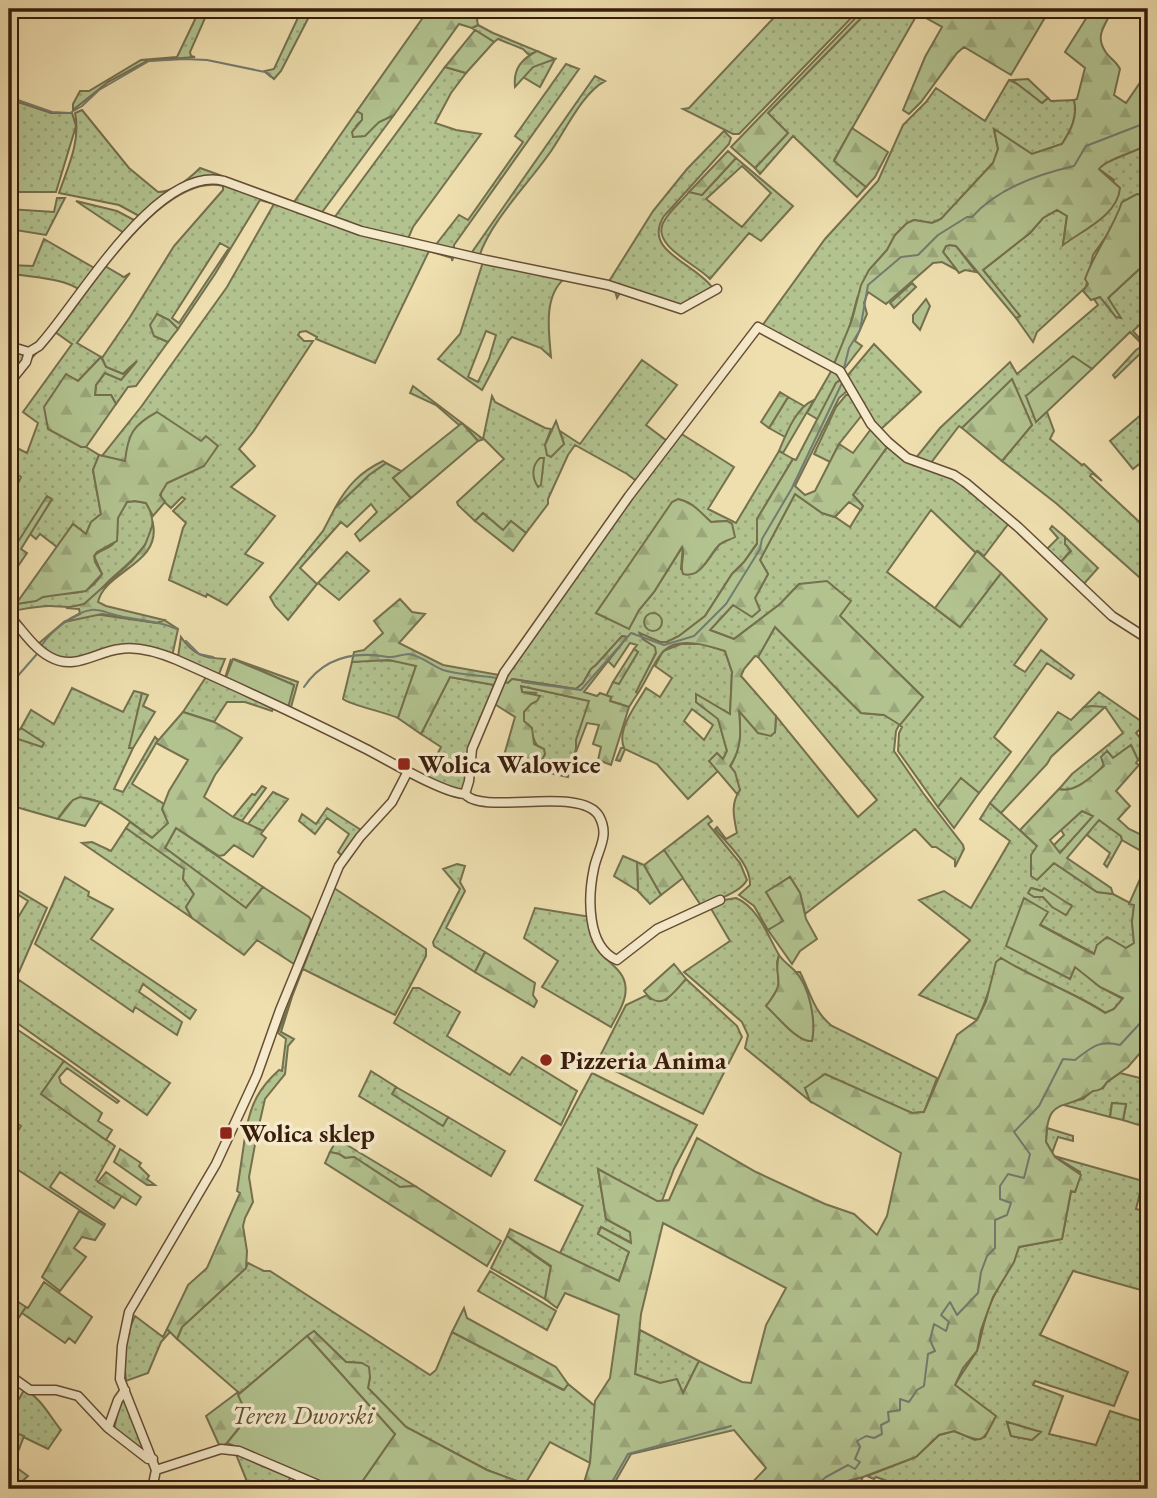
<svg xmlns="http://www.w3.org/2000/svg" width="1157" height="1498" font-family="'EB Garamond',serif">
<defs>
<pattern id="grass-dots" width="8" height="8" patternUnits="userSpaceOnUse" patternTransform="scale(1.75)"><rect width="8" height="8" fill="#b2c390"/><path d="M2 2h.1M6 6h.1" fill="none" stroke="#9aa77b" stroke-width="1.8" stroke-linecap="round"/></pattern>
<pattern id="forest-firs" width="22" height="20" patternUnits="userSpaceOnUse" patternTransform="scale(1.75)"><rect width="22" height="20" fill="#b2c390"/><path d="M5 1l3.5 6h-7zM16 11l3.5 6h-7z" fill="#9aa77b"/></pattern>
</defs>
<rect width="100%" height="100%" fill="#efdfaf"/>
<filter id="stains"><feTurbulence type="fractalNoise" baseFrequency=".00286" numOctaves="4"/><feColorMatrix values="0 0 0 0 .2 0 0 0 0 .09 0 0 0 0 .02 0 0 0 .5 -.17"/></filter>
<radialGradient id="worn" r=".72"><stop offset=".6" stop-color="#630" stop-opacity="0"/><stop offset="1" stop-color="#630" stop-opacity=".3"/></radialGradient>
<path fill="url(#grass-dots)" stroke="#75704e" stroke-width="2" fill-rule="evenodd" d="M 200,9 L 209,9 L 190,52 L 191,56 L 195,57 L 147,61 L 108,82 L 73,110 L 73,104 L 80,91 L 89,91 L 141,60 L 177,57 Z
M 302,9 L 313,9 L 281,71 L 274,79 L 265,71 L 274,69 Z
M 782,9 L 860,9 L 739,134 L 733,134 L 683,109 L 689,108 Z
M 870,9 L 910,9 L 918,13 L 834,160 L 866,187 L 857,197 L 793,136 L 760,174 L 755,168 L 788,133 L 768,113 Z
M 478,25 L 493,33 L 537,51 L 529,55 L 523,49 L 498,39 L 494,42 L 472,28 Z
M 555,59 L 540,87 L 523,77 L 533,66 Z
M 566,64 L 579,69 L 454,245 L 454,249 L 468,253 L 472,252 L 595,76 L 605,81 C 581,94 565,132 549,154 C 528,184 490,222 479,257 L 434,247 L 459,215 L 468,220 L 523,142 L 515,136 Z
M 445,67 L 466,73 L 451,93 L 435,123 L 456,130 L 481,134 L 413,227 L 407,241 L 366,231 L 334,218 Z
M 1009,80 L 1022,86 L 1042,103 L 1048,98 L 1051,101 L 1074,100 C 1078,117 1071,130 1062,144 L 1032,154 L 994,130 L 998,149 L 993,163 L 941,219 L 932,223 L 914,220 L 907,223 L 895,235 L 887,250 L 869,270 L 857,299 L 846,340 L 834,364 L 762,326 L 825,239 L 878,181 L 903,125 L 926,102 L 936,88 L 985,121 Z
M 9,99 L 51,113 L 72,113 L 76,126 L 56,192 L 9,192 Z
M 82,110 L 129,168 L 158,192 C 174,192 189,179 200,168 L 225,177 L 201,179 L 141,217 L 119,205 L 59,193 C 68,167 81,140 75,113 Z
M 357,111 L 362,114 L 362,120 L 357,125 L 379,122 L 394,115 L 323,211 L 322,215 L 227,178 L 294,202 Z
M 724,131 L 731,138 L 729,144 L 664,216 C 642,251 693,262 712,287 L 682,307 L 608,283 L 653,211 L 687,169 Z
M 1148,145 L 1148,198 L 1137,194 L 1122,203 L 1115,224 L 1093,255 L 1086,287 L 1037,332 L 1033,342 L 1016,318 L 1020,316 L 983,270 L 1030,233 L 1043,218 L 1057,210 L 1067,216 L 1063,244 L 1114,180 L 1099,169 L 1100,165 Z
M 736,158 L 793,206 L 761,241 L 749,233 L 710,279 C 696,264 652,246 663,223 C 669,211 681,202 689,192 L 702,195 ZM 742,166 L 771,193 L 742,227 L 706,199 Z
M 216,181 L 291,209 L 454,256 L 452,261 L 452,258 L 429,251 L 375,363 L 316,339 L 317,337 L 306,331 L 300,332 L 298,335 L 304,341 L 313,341 L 253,432 L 239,449 L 255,466 L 231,487 L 275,516 L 245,554 L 263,563 L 227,605 L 207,594 L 206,597 L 169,580 L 183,528 L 186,523 L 173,511 L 185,499 L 182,497 L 171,508 L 161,499 L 161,490 L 167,483 L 204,466 L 202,441 L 125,462 L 102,456 L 141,407 L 227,287 L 274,204 L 260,200 L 215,274 L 178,329 L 169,320 L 157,314 L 154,336 L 168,342 L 136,386 L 128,387 L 116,404 L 111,395 L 95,395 L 96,385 L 105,373 L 121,379 L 136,362 L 123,374 L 106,367 L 102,358 L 130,317 L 174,246 L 223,190 L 223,186 C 180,175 129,237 105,266 L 124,277 L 130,273 L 77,343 L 101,357 L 78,381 L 66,375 L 60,386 L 81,447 L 86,447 L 99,455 L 93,470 L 101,514 L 91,522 L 86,534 L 73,524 L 57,547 L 40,534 L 36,539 L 30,534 L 52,499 L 16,545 L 9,542 L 9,502 L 21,477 L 9,469 L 9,444 L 27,453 L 38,423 L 23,412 L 72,344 L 55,332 L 29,361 C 47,338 65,316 83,293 C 118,248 156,189 216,181 ZM 220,243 L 229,248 L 179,323 L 172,318 Z
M 57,198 L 65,198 L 46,235 L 9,229 L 9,209 L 54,212 Z
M 76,201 L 117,211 L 136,221 L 124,233 Z
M 44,239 L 96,269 L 80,290 C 61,277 31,278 9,273 L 9,265 L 33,266 Z
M 950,245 L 956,246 L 976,272 L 965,270 L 959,273 L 943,252 L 946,246 Z
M 1148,261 L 1148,317 L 1133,331 L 1147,347 L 1146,348 L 1130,332 L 1092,369 L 1086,365 L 1036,421 L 1047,412 L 1054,431 L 1050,439 L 1082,465 L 1084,464 L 1102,481 L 1092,473 L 1090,476 L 1148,530 L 1148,585 L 1057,504 L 1002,461 L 1032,425 L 1012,380 L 962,428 L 959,426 L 930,464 L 915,459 L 940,428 L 1010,362 L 1017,374 L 1098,305 L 1094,299 L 1100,297 L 1116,317 L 1120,317 L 1108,298 Z
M 483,262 L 621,291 L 617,298 L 615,291 L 610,289 L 564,279 C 543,297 549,333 551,357 L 541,348 L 512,337 L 509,340 L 482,390 L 438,359 L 460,334 ZM 486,331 L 496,335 L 489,359 L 478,382 L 468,377 Z
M 912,283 L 916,287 L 894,308 L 890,303 Z
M 874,344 L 921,392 L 879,431 L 853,390 L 848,375 Z
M 9,348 L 20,351 L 25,358 L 9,381 Z
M 642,360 L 677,385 L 646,425 L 667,441 L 635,484 L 635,480 L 627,474 L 575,445 L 568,455 L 548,499 L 548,504 L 526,533 L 511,521 L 504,531 L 483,513 L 475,521 L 458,505 L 457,502 L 504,459 L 484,439 L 478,441 L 462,423 L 459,425 L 436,405 L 410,393 L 413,386 L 483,439 L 492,396 L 495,402 L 545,428 L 551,429 L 545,445 L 564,444 L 560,431 L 580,444 Z
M 833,368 L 842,379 L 836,383 L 819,420 L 807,413 Z
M 846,395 L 851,395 L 862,415 L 839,444 L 830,462 L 814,454 L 836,407 Z
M 788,397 L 804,406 L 785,437 L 769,428 Z
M 1142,414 L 1148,422 L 1148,457 L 1133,469 L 1110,441 Z
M 680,433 L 734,467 L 708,509 L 736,523 L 779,451 L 793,459 L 757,519 L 757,543 L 744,562 L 732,574 L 705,616 L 679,636 L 667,642 L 660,642 L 640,634 L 643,639 L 656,647 L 656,653 L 637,692 L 638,693 L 629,707 L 610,701 L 611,697 L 606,696 L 613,682 L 619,683 L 638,652 L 634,649 L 637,645 L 630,643 L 614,667 L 608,661 L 627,637 L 622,636 L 596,665 L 591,669 L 583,683 L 576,689 L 513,679 L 508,683 L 503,682 L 646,477 ZM 705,517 L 711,522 L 727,521 L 725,541 L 719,545 L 705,564 L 681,569 L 683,546 L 654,592 L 639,610 L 629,628 L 596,613 L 656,527 Z
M 887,447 L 895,453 L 954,478 L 1009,523 L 984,556 L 978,551 L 975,552 L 931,510 L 887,572 L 960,627 L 1001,573 L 1047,619 L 1014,665 L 1025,672 L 1041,650 L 1074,675 L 1071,679 L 1047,663 L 994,737 L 1011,752 L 979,793 L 961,779 L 938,807 L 898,751 L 899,733 L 902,727 L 899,725 L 896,731 L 894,751 L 923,793 L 963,845 L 964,849 L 955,867 L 955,860 L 936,847 L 932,847 L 915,829 L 805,914 L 800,893 L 790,877 L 767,892 L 784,922 L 768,930 L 754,906 L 739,895 L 750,885 C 751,864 728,845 715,829 L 717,827 L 726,839 L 737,833 C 734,818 730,804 740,790 L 730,767 C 741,749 741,731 739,710 L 775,732 L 776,716 L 858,817 L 877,800 L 758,657 L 775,627 L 861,713 L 884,715 L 923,697 L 840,616 L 799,584 L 780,604 L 734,639 L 710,630 L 733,605 L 755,598 L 768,574 L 760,560 L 795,494 L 822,513 L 835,517 L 850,527 L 863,506 L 853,495 Z
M 386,463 L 401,471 L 393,478 L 411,498 L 360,541 L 355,534 L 377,512 L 371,504 L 347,527 L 341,522 L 300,568 L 317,584 L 288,620 L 275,606 L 270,597 L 323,531 L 335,508 L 369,475 Z
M 135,501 L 146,503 C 167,535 132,560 111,579 C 102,587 93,600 82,605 C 72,609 61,606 50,606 C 37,606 24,609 12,611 L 16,604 C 26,603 34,601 43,597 C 68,588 84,603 102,574 L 94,556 C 99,550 107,550 113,544 C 121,535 115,527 118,517 C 120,512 124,507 127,502 Z
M 1052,526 L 1065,537 L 1065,544 L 1071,550 L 1060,563 L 1046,550 L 1058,538 L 1050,529 Z
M 347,552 L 369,571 L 339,600 L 318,583 Z
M 94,614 L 157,623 L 164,620 L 178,629 L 173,652 L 172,654 L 144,648 L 77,661 L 61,660 L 37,645 L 64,622 Z
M 181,637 C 193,655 204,658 225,659 L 219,674 L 217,675 L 178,657 Z
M 681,644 L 702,644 L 725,651 L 732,672 L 730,714 L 696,695 L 696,702 L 718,718 L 727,751 L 723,760 L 710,761 L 718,771 L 688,799 L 657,764 L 625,749 L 620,761 L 616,760 L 621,748 L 624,748 C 616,729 637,704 646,688 L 660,697 L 672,678 L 655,666 L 663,651 ZM 692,709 L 713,725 L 704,740 L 684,721 Z
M 231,659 L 225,681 L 287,708 L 294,685 L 234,659 L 298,682 L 291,707 L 285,708 L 224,681 Z
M 373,660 L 402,661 L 416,666 L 398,718 C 385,712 350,705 343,699 L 352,662 Z
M 206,677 L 274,707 L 272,711 L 245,702 L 227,702 L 214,722 L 183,712 Z
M 450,677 L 494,685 L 468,755 L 467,780 L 463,790 C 450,791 438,782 426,776 L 441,747 L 421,734 Z
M 521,686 L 590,701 C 581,726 576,751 568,777 L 536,770 L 545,754 C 529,740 536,733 524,721 L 524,712 L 536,693 L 522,692 Z
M 72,688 L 123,712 L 134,691 L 142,693 L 130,747 L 133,748 L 114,789 L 123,792 L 155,737 L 158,740 L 132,784 L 164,804 L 162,809 L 169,823 L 152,838 C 136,826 95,791 76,799 C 68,802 63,812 58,819 L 9,805 L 9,735 L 44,743 L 21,728 L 31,710 L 54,724 Z
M 1099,692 L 1145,724 L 1136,733 L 1148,747 L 1138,760 L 1131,745 L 1113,758 L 1107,751 C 1106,756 1106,763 1102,767 C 1094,778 1072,793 1059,789 L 1072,774 L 1123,733 L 1105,707 L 1084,707 Z
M 262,786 L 266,788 L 242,821 L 233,817 L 252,794 L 255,795 Z
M 273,792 L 288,799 L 263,831 L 248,824 Z
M 990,803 L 1037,846 L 1032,864 L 1037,879 L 1054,863 L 1097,892 L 1113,894 L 1134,905 L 1132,922 L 1134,943 L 1126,948 L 1097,945 L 1095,954 L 1039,924 L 1024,899 L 1070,978 L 1075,966 L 1100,987 L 1123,999 L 1114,1009 L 1106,1013 C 1073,991 1034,979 1001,958 C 992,979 987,1000 977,1020 L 919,995 L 970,940 L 919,900 L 944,891 L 971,908 L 1010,841 L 980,819 ZM 1031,888 L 1042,891 L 1071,905 L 1066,915 C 1053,908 1044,897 1031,888 Z
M 327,808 L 361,830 L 342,856 L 338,852 L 349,834 L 327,818 L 315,834 L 299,821 L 302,814 L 316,824 Z
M 1082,811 L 1094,816 L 1060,853 L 1053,846 L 1064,835 L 1061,830 Z
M 708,816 L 712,821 L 708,824 L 740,863 L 747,880 C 740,893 717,899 702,907 L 664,850 Z
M 1098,819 L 1121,836 L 1122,840 L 1107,867 L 1104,864 L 1110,853 L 1087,835 Z
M 126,828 L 185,869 L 183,879 L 194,894 L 186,907 L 192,918 L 82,843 L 92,842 L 111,851 Z
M 176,828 L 263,887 L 246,908 L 165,848 Z
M 637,862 L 644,865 L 661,895 L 650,904 L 638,891 Z
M 457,864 L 465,866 L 460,882 L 465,891 L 446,928 L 485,952 L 475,972 L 434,946 L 433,942 L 460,889 L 443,869 Z
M 65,877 L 89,892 L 88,896 L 113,909 L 91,939 L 196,1010 L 190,1019 L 143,984 L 139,992 L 182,1022 L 177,1035 L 135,1007 L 133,1012 L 35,944 Z
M 9,885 L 47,908 L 19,972 L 9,966 L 9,928 L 11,929 L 28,901 L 9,889 Z
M 334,888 L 422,946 L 426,949 L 426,956 L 395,1015 L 301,968 L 281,1032 L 294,1039 L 288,1046 L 285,1074 L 265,1099 L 257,1134 L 246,1130 C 251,1104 259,1088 279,1070 L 282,1071 L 286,1039 L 278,1033 Z
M 736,898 C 758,907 768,936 779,955 L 777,962 L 779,986 L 767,1006 C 778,1017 798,1043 812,1041 C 817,1015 807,994 796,972 L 800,972 C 810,992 814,1012 832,1026 L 937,1078 L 924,1112 L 912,1113 L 880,1100 L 805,1088 L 810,1101 L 745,1048 L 748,1035 L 742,1022 L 684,972 L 730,941 L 710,907 L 724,900 Z
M 535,908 L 591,917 C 592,926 591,936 595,945 C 605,964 630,969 625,996 C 623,1007 616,1017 611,1027 L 542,987 L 558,961 L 524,938 Z
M 686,979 L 737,1026 L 742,1037 L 703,1114 L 597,1062 L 626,1005 L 647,995 L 650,999 L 666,1000 Z
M 19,980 L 170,1083 L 147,1115 L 10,1018 L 9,1006 Z
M 413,988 L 419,988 L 460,1012 L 447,1036 L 510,1075 L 522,1057 L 577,1091 L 561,1125 L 394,1023 Z
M 9,1024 L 64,1061 L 41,1094 L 115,1146 L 96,1180 L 122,1196 L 114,1208 L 60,1172 L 50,1187 L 105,1224 L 104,1226 L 9,1164 L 9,1145 L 21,1126 L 9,1118 Z
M 371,1071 L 396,1087 L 393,1094 L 443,1125 L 448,1117 L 505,1151 L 491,1176 L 359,1096 Z
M 592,1073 L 697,1125 L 674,1169 L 662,1201 L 657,1202 L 598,1169 L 606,1219 L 630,1232 L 632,1243 L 601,1227 L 598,1233 L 629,1252 L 619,1281 L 560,1253 L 583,1206 L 535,1180 Z
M 1120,1073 L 1148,1080 L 1145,1104 L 1148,1105 L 1148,1128 L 1123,1120 L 1126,1105 L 1112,1103 L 1110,1117 L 1060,1104 L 1083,1099 L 1093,1090 L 1103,1088 L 1107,1082 Z
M 1047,1128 L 1073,1136 L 1073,1141 L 1058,1137 L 1052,1153 L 1046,1142 Z
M 337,1139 L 415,1186 L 400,1187 L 354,1157 L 346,1158 L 339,1154 L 330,1152 Z
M 1054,1156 L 1143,1181 L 1136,1209 L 1148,1212 L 1148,1292 L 1073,1271 L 1040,1335 L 1128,1372 L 1114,1406 L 1035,1381 L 1033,1385 L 1063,1396 L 1049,1434 L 1096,1445 L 1110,1411 L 1148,1423 L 1148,1437 L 1140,1456 L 1148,1458 L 1148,1489 L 909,1489 L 876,1477 L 874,1479 L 867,1476 L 916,1457 L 939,1435 L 954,1431 L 975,1440 L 985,1437 L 995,1416 L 955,1385 C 960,1375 975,1356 978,1348 C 983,1330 985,1312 994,1296 C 1002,1279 1013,1265 1019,1247 L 1062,1239 L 1071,1191 L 1075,1192 L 1080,1172 ZM 1007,1422 L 1040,1432 L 1032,1440 L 1011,1436 Z
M 507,1236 L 551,1267 L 545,1299 L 491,1268 Z
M 248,1263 L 264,1271 L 270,1271 L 430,1375 L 436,1370 L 452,1332 L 563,1390 L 568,1384 L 595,1406 L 590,1463 L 550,1442 L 525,1484 L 487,1470 L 406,1427 L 368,1388 L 370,1377 L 362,1363 L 346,1362 L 314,1331 L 240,1393 L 238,1392 L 177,1339 L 182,1327 L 246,1268 Z
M 490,1271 L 556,1311 L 547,1330 L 478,1291 Z
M 9,1296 L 26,1307 L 9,1332 Z
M 135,1316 L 163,1337 L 167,1329 L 170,1332 L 161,1342 L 148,1373 L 126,1381 C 123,1358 124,1337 135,1316 Z
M 640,1330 L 699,1361 L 683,1393 L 677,1380 L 660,1383 L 635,1374 Z
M 24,1390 C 39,1395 51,1418 61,1430 L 48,1449 L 9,1430 L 9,1417 Z
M 124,1398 L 148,1454 L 114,1429 L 119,1407 Z
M 235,1452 L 291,1476 L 285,1489 L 250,1489 Z
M 863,1477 L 857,1489 L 829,1489 L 836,1484 Z"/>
<path fill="url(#forest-firs)" stroke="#75704e" stroke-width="2" fill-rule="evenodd" d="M 429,9 L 445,9 L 450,11 L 454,9 L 482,11 L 477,20 L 478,25 L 472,28 L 459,24 L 394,115 L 379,122 L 365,136 L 353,137 L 352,132 L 362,120 L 362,114 L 357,111 Z
M 864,9 L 870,9 L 768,113 L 788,133 L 755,168 L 731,147 Z
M 910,9 L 1050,9 L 1011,75 L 964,47 L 957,53 L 921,102 L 909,114 L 903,110 L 925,57 L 942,27 Z
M 1092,9 L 1112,9 C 1107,25 1094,34 1105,51 C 1109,58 1116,61 1120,69 L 1114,95 L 1126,103 L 1148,71 L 1148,145 C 1136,151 1105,160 1099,169 L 1120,188 C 1118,215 1083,230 1063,245 L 1067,216 L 1057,210 L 1043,218 L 1030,233 L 983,270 L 1020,316 L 1016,318 L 956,246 L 950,245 L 946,246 L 943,252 L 957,270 L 942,262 L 933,263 L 886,304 L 868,292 L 864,303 L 867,314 L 855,341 L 862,346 L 844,369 L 834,364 L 852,320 L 861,285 L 869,270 L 887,250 L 895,235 L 907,223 L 914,220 L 932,223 L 941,219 L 993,163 L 998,149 L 994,129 L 1032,154 L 1062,144 C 1071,130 1078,117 1074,100 L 1077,99 L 1085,68 L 1065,52 Z
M 475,30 L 494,42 L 466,73 L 445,67 Z
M 537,51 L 555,59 L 533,67 L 515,87 C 513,68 522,59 537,51 Z
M 1028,79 L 1048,98 L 1042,103 L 1012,80 Z
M 852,128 L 888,152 L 875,177 L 866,187 L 834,161 Z
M 728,151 L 736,158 L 702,195 L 689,192 Z
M 1137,194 L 1148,198 L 1148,261 L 1108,298 L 1121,318 L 1116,317 L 1100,297 L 1091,300 L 1083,291 L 1088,284 L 1085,279 C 1095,251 1112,231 1122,202 Z
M 926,299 L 930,306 L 920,330 L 913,322 L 913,315 Z
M 157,314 L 169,320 L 178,329 L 168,342 L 154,336 L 150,325 Z
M 1143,346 L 1146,348 L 1115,378 L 1113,375 L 1136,350 Z
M 1073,356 L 1092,369 L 1036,422 L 1026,396 Z
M 101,357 L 106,367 L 123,374 L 137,361 L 121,380 L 105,373 L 96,385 L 95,395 L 111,395 L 116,404 L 86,447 L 81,447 L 48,429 L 44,407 L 66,374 L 78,381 Z
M 842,379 L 848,390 L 839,398 L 795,486 L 805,495 L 815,491 L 839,444 L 853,453 L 871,429 L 887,447 L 853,495 L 863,506 L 861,510 L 849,502 L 835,517 L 822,513 L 795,494 L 760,560 L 768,574 L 755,598 L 760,610 L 752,617 L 733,605 L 710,630 L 734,639 L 780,604 L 799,584 L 827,581 L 851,601 L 840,616 L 923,697 L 900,725 L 884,715 L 861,713 L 775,627 L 758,657 L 755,656 L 744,669 L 741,676 L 776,716 L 775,732 L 771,736 L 758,733 L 739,711 C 741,732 742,748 730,766 L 735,772 L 740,790 L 737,794 L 709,761 L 717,753 L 723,759 L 727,751 L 718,719 L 696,702 L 696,694 L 730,714 L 732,672 L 725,651 C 707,645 675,635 661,654 C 652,666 646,681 638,693 L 636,692 L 656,653 L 655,647 L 643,639 L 640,633 L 660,642 L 667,642 L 679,636 L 705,616 L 732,574 L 744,562 L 757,544 L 757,519 L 793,459 L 796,460 L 836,383 Z
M 1012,379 L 1032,425 L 1002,461 L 962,428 Z
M 780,392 L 788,397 L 769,428 L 761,422 Z
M 814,400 L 783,453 L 779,451 C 786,434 796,407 814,400 Z
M 157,412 L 201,441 L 206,436 L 218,446 L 204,466 L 167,483 L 160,495 L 165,502 L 153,516 L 146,503 L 135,501 L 127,502 L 118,518 L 117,541 L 97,552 L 94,556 L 95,562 L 102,574 L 86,591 L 43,597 L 36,601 L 16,604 L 73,524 L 86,534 L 91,522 L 101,514 L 93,470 L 99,455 L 125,461 C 128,434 133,425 157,412 Z
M 556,421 L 564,444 L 551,457 L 547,455 L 545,445 Z
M 462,423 L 478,441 L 411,498 L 393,478 Z
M 540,458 L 544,458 L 541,485 L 538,487 C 532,478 531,466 540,458 Z
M 383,461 L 386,463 L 369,475 L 335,508 C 347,486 360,472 383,461 Z
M 47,496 L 52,499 L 21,549 L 27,553 L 16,569 L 9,564 L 9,542 L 16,545 Z
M 678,499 C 693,502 700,512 711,522 L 727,521 L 732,524 L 735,537 C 730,540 724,541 720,544 C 708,555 702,579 683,574 C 679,565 686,555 682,547 L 654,592 L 639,610 L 629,629 L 596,613 L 672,502 Z
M 483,513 L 503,530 L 511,521 L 526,533 L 513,551 L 475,521 Z
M 153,524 C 161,564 105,571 98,602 L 106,606 L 164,620 L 157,623 L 102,614 L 64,622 L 80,614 L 79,609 L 66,608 L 84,604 L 132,561 L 145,545 Z
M 1065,537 L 1098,568 L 1082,586 L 1060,563 L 1071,551 L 1065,544 Z
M 977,551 L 1001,573 L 960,627 L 935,608 Z
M 400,599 L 412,612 L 425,614 L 399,643 L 443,665 L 499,675 L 494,685 L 450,677 L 421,734 L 398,718 L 416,666 L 389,660 L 352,662 L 354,652 L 364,650 L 383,633 L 374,621 Z
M644 622a9 9 0 1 1 18 0a9 9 0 1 1-18 0Z
M 622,636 L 627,637 L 584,692 L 597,696 L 600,693 L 611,697 L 610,701 L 629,707 L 611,765 L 598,760 L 601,747 L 593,744 L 599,725 L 587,723 L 576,752 L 576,740 L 589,701 L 521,686 L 522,692 L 540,696 L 537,701 L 531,704 L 524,712 L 524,721 L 532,728 L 534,744 L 544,749 L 545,754 L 536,770 L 503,759 L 515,717 L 493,703 L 503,682 L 508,683 L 512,679 L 576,689 L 583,683 L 591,669 L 596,665 Z
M 634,649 L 638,652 L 619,684 L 613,682 Z
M 142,693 L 148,695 L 143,706 L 155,712 L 133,748 L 129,748 Z
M 1092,706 L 1105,707 L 1051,757 L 1047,764 L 1001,813 L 990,803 L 1058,712 L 1071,720 L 1084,707 Z
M 183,712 L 214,722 L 242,738 L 215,775 L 204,797 L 233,817 L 263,831 L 261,834 L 266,838 L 253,857 L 234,845 L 224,855 L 219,856 L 176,828 L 165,848 L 246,908 L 263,887 L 309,917 L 311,920 L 294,964 L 257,940 L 244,955 L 192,918 L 186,907 L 194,894 L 183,879 L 184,869 L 126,828 L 130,822 L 152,838 L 168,823 L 162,809 L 169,791 L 188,760 L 156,743 Z
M 21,728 L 44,743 L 42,747 L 12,737 Z
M 1131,745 L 1138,760 L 1136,763 L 1139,765 L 1116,791 L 1130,806 L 1118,819 L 1129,829 L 1148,838 L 1143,852 L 1122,840 L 1121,836 L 1099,820 L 1067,858 L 1111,888 L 1113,894 L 1097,892 L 1054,863 L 1037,880 L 1031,876 L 1031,855 L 1037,846 L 1020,830 L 1059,789 C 1075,794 1092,776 1104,766 L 1101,757 L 1107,751 L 1113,758 ZM 1082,811 L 1093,816 L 1060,853 L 1050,840 Z
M 961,778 L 979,793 L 954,828 L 938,807 Z
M 80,797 L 100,802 L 85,826 L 58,819 L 73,800 Z
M 664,850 L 683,878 L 661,895 L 644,865 Z
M 623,856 L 637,862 L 638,891 L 614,876 Z
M 1148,861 L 1148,1044 L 1128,1067 L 1107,1082 C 1103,1088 1100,1091 1093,1091 C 1066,1113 1047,1093 1046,1142 L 1055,1157 L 1081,1175 L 1075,1192 L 1071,1191 L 1062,1239 L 1019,1247 L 1014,1262 L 993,1297 L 981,1330 L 977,1351 L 963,1368 L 955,1385 L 996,1416 C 981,1445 984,1443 954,1431 L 939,1435 L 916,1457 L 863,1477 L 836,1484 L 829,1489 L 746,1489 L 766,1468 L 734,1430 L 631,1454 L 611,1489 L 582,1489 L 590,1463 L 595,1401 L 610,1378 L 619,1315 L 565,1293 L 557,1308 L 545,1299 L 551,1266 L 507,1236 L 510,1229 L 619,1281 L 629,1252 L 598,1234 L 601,1227 L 631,1243 L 630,1232 L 606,1219 L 598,1169 L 657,1201 L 669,1200 L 697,1138 L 756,1172 L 825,1204 L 854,1214 L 877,1235 L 887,1216 L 901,1153 L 810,1101 L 805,1088 L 825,1074 L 912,1113 L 924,1112 L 957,1035 L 977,1020 L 986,1002 L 996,962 L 1001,958 C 1034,979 1072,991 1105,1013 L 1114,1009 L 1123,998 L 1100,987 L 1075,967 L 1070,979 L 1006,946 L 1024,898 L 1048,912 L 1040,925 L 1094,954 L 1097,945 L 1107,937 L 1126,948 L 1134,943 L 1132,922 L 1134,905 L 1129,904 ZM 663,1223 L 786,1288 L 766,1325 L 751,1383 L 742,1382 L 699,1361 L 683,1393 L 677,1379 L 660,1383 L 635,1374 L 641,1314 Z
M 790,877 L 800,893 L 806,919 L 817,939 L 800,951 L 792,964 L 768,930 L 783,921 L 766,892 Z
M 1031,888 L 1042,891 L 1044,888 L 1072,906 L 1066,915 L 1052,907 L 1043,897 L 1034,897 L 1028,893 Z
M 485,952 L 535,983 L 533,995 L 537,1001 L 534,1007 L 475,972 Z
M 779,955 C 784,962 790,966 795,971 C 810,987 816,1021 812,1041 C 798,1043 777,1016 766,1006 C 789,978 772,980 779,955 Z
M 674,964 L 686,979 C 673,993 661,1014 644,991 Z
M 64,1061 L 119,1101 L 117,1103 L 67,1068 L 59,1077 L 61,1083 L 102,1113 L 98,1121 L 112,1130 L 106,1140 L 41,1094 Z
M 396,1087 L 448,1117 L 443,1126 L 392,1094 Z
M 1112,1103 L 1126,1104 L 1123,1120 L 1110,1117 Z
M 246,1130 L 257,1134 L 249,1177 L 253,1202 L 245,1218 L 243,1226 L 247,1251 L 246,1268 L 182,1327 L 177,1339 L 167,1329 L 188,1285 L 207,1268 L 240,1193 L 237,1191 Z
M 120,1149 L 141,1163 L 139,1166 L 149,1176 L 147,1179 L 155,1185 L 147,1185 L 114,1162 Z
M 330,1152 L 339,1154 L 345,1158 L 354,1157 L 400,1187 L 415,1186 L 501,1241 L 487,1266 L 325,1163 Z
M 106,1172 L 141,1197 L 136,1205 L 98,1182 Z
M 79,1211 L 104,1226 L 95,1240 L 82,1237 L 74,1248 L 86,1257 L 60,1291 L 42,1277 Z
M 44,1282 L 92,1317 L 75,1343 L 69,1338 L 65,1343 L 22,1313 L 26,1307 L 28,1308 Z
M 464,1308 L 467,1318 L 556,1367 L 568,1384 L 564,1390 L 452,1332 Z
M 314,1331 L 346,1362 L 362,1363 L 369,1367 L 370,1377 L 368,1388 L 406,1427 L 487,1470 L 525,1484 L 517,1489 L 357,1489 L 395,1434 L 307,1336 Z
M 238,1392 L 248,1417 L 227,1443 L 220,1447 L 206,1416 Z
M 1007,1422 L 1041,1432 L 1032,1440 L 1011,1436 Z
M 9,1430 L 24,1436 L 13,1465 L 28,1476 L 18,1485 L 21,1489 L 9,1489 Z"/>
<path fill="#b2c390" stroke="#75704e" stroke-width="2" d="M 233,659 L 294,685 L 288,708 L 225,680 Z
M 307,1336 L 395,1434 L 357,1489 L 335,1489 L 227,1443 L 248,1417 L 238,1395 Z"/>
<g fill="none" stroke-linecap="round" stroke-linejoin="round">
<path stroke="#747b70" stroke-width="2" d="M 9,97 L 52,112 L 70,113 L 82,106 L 99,90 L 149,61 L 185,59 L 207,60 L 265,72 L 271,77
M 844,368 L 849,348 L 860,330 L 868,285 L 901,257 L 918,255 L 938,235 L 967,217 L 972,217 C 997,189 1039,174 1074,166 L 1086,146 L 1148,122
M 186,641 L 199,654 L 213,657
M 42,645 C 51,631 75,612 91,610 C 99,609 105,612 112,614 C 134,621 156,619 177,629
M 522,682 L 581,690 L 631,633 L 664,645 L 694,636 L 726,604 L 760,549 L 762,539 L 792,488 L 842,383
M 9,686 L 37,654
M 304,687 C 324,657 355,651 388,657 C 395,658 402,654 409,654 C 422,656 432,666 443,670 C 459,675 480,675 497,678
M 608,1489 L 628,1454 L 731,1426
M 805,1489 L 804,1484 L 807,1483 L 815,1486 L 826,1477 L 848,1465 L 855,1469 L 860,1462 L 855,1459 L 860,1447 L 857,1441 L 866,1436 L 874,1438 L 882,1434 L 881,1425 L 889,1421 L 888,1412 L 900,1410 L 900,1399 L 909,1402 L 917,1390 L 924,1386 L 928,1354 L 935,1351 L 930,1340 L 934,1324 L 946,1331 L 949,1322 L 941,1315 L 950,1302 L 957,1315 L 978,1293 L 981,1272 L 987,1256 L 995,1248 L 995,1220 L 1007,1215 L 1011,1203 L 1000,1199 L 1000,1186 L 1008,1174 L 1024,1178 L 1030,1154 L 1014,1132 L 1039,1106 L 1063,1059 L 1075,1060 C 1091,1048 1099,1039 1120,1045 L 1143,1020 L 1148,998"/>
<defs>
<path id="minor" d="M 9,346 L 29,352 L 39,346 C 78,304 156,164 224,181 L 361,231 L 486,260 L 608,285 L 681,309 L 717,289
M 9,383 L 26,362 L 29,352
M 9,616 C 22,629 33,648 50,657 C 75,671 95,652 120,649 C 139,646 160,653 177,660 C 240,688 303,717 364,748 C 386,759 444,794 465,794 C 483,816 581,785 599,816 C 610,836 598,849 594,868 C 588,896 586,947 617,960 L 657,929 L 720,900
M 465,794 L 469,781 L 472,749 L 504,673 L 629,496 L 758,327 L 840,371 L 871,424 L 888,442 L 907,458 L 954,475 L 966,483 L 1018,527 L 1112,616 L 1148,639
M 9,1375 L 30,1390 L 56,1390 L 78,1396 L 108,1428
M 125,1390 L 118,1400 L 108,1428 L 148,1459 L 153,1459
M 156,1470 L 221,1449 L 239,1451 L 328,1489
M 152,1489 L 156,1470 L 120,1379 L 122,1346 L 129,1312 L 216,1164 L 257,1075 L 280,1010 L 339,866 L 360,837 L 392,802 L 408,771"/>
</defs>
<use href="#minor" stroke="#664d35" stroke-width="11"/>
<use href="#minor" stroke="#f5eacb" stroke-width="8"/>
</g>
<g fill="#8f2418" stroke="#f5eacb" stroke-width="2.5">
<rect x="397" y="757" width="14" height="14" rx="3.5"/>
<circle cx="546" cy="1060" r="7"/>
<rect x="219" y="1126" width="14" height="14" rx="3.5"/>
</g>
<g text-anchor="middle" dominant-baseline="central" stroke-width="7" stroke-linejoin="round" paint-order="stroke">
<g font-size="26" font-weight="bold" fill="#381c0c" stroke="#f5eacb" text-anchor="start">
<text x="418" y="764">Wolica Walowice</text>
<text x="560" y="1060">Pizzeria Anima</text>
<text x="240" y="1133">Wolica sklep</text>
</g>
<g font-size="26" font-style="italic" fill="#5d4e34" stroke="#f5eacb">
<text x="303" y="1415">Teren Dworski</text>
</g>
</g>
<rect width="1157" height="1498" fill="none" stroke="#efdfaf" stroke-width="35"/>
<rect x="10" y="10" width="1136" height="1477" fill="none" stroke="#381c0c" stroke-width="3.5"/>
<rect x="18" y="18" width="1122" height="1463" fill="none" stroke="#381c0c" stroke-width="2"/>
<rect width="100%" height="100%" filter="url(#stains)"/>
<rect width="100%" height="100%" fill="url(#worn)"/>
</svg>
